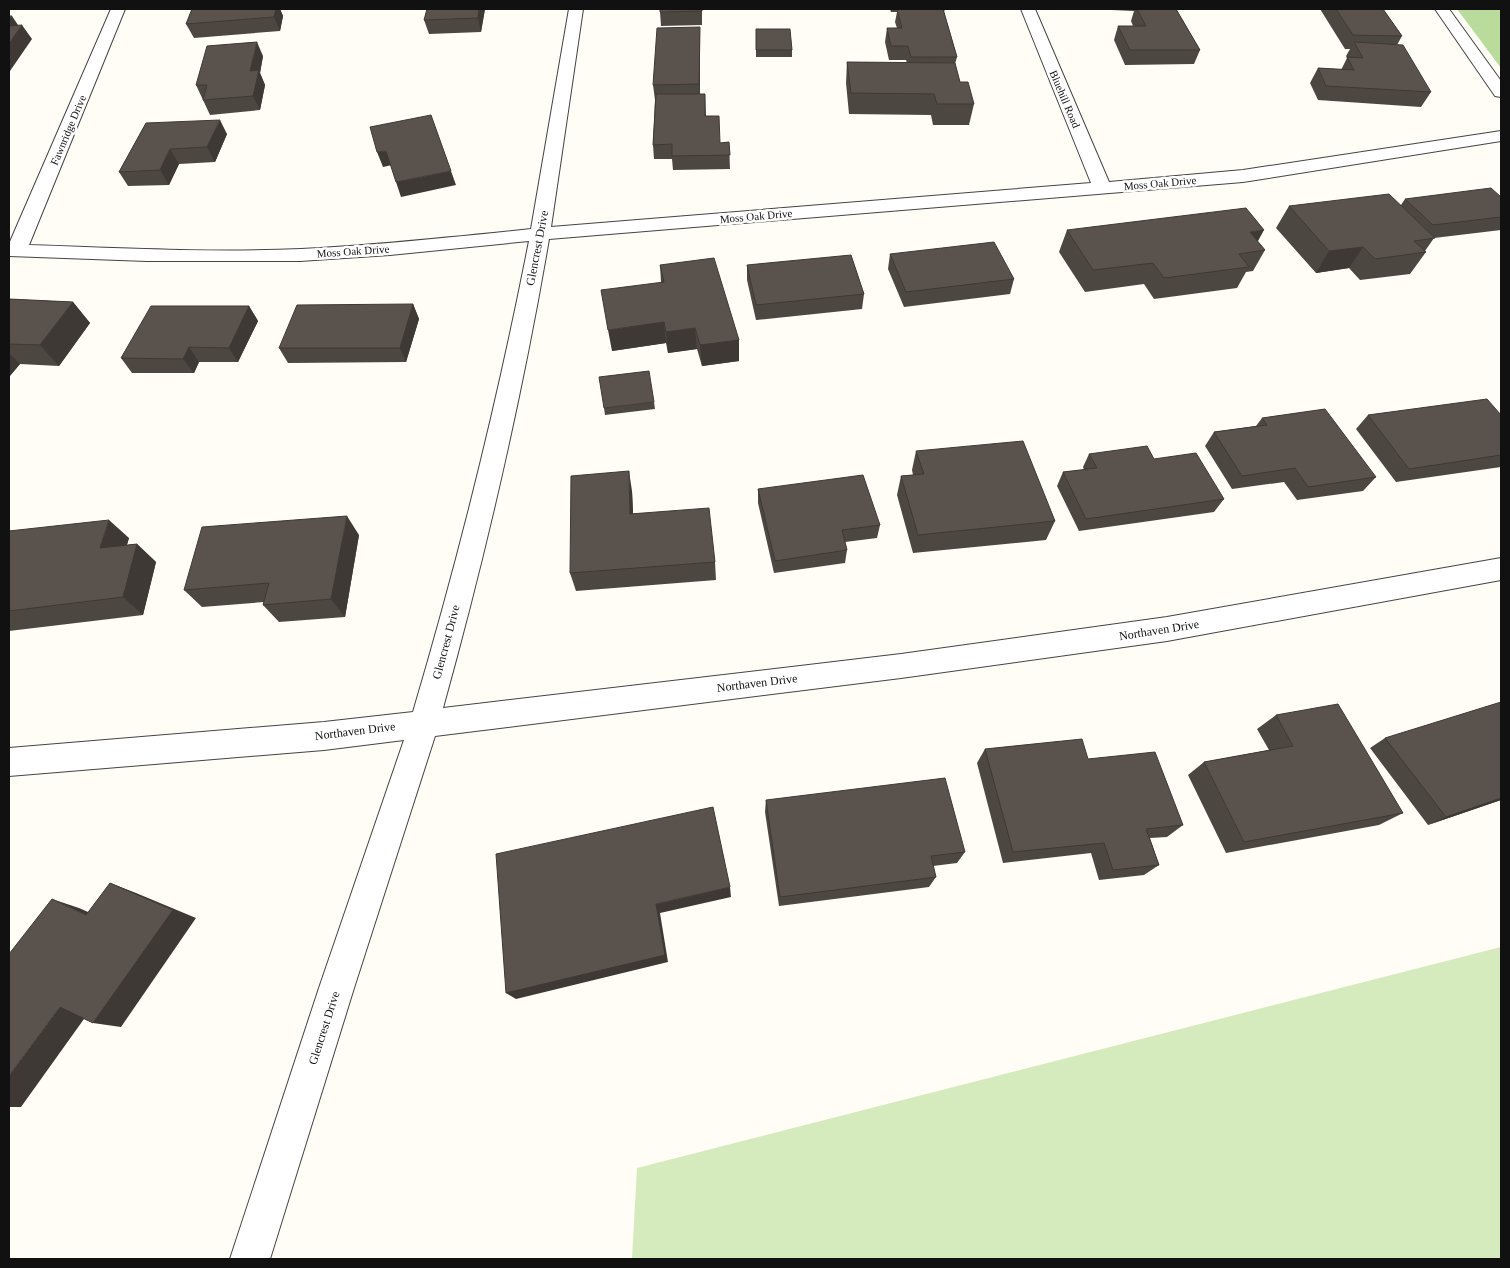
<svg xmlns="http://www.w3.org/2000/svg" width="1510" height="1268" font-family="Georgia,serif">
<rect width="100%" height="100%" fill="#fffdf5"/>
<path fill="#d5ebbd" d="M 1501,947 L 1501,1259 L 632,1259 L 637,1168 Z"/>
<path fill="#b9dc9c" d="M 1457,9 L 1501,9 L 1501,68 Z"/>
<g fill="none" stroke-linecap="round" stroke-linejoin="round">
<defs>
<path id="street" d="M 111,9 L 125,9 L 29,245 C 120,248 211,253 301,249 C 378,245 455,237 531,229 L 569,9 L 583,9 L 551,227 L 1091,183 L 1021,9 L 1035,9 L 1109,182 L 1243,170 L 1501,131 L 1501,141 L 1243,182 L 549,239 C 522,397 486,553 443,708 L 901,654 L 1167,617 L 1501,558 L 1501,580 L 1167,641 L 901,678 L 435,736 L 354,988 L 270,1259 L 230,1259 L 319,988 L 404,740 L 324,750 L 9,776 L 9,748 L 324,722 L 413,712 C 459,557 498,400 529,241 L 390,255 L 300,261 L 147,261 L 9,256 L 9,244 Z
M 1435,9 L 1449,9 L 1501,81 L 1501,97 L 1495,96 Z"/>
</defs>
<use href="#street" stroke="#444" stroke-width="2"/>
<use href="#street" fill="#fff" fill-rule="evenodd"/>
</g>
<path fill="#4d4742" d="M 192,9 L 280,9 L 283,16 L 280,31 L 194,38 L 186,24 Z
M 427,9 L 485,9 L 481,32 L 429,34 L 424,20 Z
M 702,9 L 702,25 L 661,26 L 660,12 Z
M 890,9 L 945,9 L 944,12 L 957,57 L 955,64 L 960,82 L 974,104 L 969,125 L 933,125 L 931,115 L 849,114 L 846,83 L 847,62 L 907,63 L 906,60 L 889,60 L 885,42 L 887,28 L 897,28 L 895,22 L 897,12 L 891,12 Z
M 1089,9 L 1176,9 L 1200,50 L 1194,64 L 1125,65 L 1114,40 L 1118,26 L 1133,26 L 1131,21 L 1134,11 Z
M 1320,9 L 1383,9 L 1402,36 L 1397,45 L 1431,92 L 1421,107 L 1318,100 L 1310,83 L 1318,68 L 1341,70 L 1347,58 L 1346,56 L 1350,49 L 1345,49 Z
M 700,27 L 700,94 L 705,94 L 706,116 L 720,143 L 729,142 L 730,169 L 673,170 L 672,159 L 654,159 L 653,145 L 655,100 L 653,85 Z
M 756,29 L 792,50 L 792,57 L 756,57 Z
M 263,56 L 260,73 L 265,85 L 260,110 L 210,115 L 196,85 Z
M 146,123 L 227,134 L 215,162 L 179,164 L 169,185 L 128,186 L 119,172 Z
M 1501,197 L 1501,230 L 1434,238 L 1425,251 L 1426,252 L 1410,274 L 1360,280 L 1349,268 L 1316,273 L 1276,228 L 1289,206 L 1401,205 L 1405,199 Z
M 1067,230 L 1258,242 L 1265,250 L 1253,271 L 1246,272 L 1237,288 L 1154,299 L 1144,284 L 1085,292 L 1059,252 Z
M 890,254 L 1014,279 L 1010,294 L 904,307 L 888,269 Z
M 660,265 L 739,340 L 739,361 L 702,366 L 697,349 L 668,353 L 666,343 L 612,351 L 661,282 Z
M 747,265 L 864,294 L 862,309 L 756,320 L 747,280 Z
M 9,299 L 73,302 L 90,323 L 59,366 L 20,364 L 9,377 Z
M 413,304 L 419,319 L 406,362 L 288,363 L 279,348 Z
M 249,306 L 258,321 L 238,362 L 199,362 L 194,373 L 132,373 L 121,358 Z
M 654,402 L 655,409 L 605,415 L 604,408 Z
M 1368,415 L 1501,415 L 1501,467 L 1396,482 L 1356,429 Z
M 1262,418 L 1376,477 L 1363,491 L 1297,500 L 1284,482 L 1232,489 L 1205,446 L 1214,432 L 1256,426 Z
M 916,451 L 1055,521 L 1046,540 L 913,553 L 897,495 L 901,476 L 913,475 L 912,470 Z
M 1089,454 L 1154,459 L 1224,499 L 1214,512 L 1079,531 L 1057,486 L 1063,472 L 1084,470 L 1083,467 Z
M 758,489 L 880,525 L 877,538 L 845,542 L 847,550 L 845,563 L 774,573 L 758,503 Z
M 632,491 L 633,514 L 715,562 L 716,580 L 576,591 L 570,573 Z
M 9,531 L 129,538 L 127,545 L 137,544 L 156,562 L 143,615 L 9,631 Z
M 359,535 L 345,617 L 279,622 L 263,605 L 264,602 L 202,607 L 184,590 Z
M 1276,715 L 1403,813 L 1379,825 L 1226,853 L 1188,775 L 1204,762 L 1269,750 L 1257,729 Z
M 1385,738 L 1501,800 L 1428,825 L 1370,748 Z
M 985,749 L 1088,759 L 1183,825 L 1167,837 L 1150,838 L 1159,865 L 1144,875 L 1099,880 L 1091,853 L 1003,863 L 977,763 Z
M 766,800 L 965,852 L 957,863 L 933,866 L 936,877 L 929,887 L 779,906 L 765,812 Z"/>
<path fill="#3f3936" d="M 276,9 L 280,9 L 283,16 L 280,31 L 274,17 Z
M 479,9 L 485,9 L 481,32 L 478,18 Z
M 12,16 L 20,28 L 22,25 L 32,39 L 10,71 L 9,69 L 9,21 Z
M 700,27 L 700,99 L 699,84 Z
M 257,42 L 263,56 L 260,73 L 265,85 L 260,110 L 253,96 L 250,71 Z
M 220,120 L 227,134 L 215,162 L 207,147 Z
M 170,149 L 179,164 L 169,185 L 160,170 Z
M 386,151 L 392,165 L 383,167 L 377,152 Z
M 451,171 L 456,185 L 401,197 L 396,182 Z
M 1264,230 L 1252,252 L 1250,232 Z
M 1363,247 L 1349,268 L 1316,273 L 1329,251 Z
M 73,302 L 90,323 L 59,366 L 40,345 Z
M 413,304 L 419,319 L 406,362 L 400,348 Z
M 249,306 L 258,321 L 238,362 L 229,348 Z
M 664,322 L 666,343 L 612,351 L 608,330 Z
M 695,328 L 697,349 L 668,353 L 666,332 Z
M 739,340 L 739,361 L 702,366 L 700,345 Z
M 189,347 L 199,362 L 194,373 L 183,359 Z
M 9,353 L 20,364 L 9,377 Z
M 629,471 L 632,491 L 634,533 L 630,514 Z
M 347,516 L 359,535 L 345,617 L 331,599 Z
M 109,520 L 129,538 L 120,566 L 100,548 Z
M 137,544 L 156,562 L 143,615 L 123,597 Z
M 1501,798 L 1501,800 L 1428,825 L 1446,817 Z
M 110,883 L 136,893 L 196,918 L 121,1027 L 93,1023 Z
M 730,887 L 731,897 L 660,913 L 668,962 L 516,999 L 506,993 L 656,904 Z
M 52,899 L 79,908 L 113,923 L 86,915 Z
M 60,1007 L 89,1012 L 21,1107 L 9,1107 L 9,1076 Z"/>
<path fill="#5a524d" stroke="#3f3936" d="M 192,9 L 276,9 L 274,17 L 186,24 Z
M 427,9 L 479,9 L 478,18 L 424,20 Z
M 660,9 L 702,9 L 702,11 L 660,12 Z
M 897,9 L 943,9 L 957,57 L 911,57 L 908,46 L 891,46 L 887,28 L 902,28 Z
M 1137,9 L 1176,9 L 1200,50 L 1130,50 L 1118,26 L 1146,26 Z
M 1336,9 L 1383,9 L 1402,36 L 1353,35 Z
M 9,16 L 12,16 L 9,21 Z
M 22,25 L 9,44 L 9,26 Z
M 700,27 L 699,84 L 653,85 L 657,28 Z
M 756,29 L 790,29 L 792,50 L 756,50 Z
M 257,42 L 250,71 L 259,70 L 253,96 L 203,100 L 207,85 L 196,85 L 207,46 Z
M 1354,42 L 1403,45 L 1431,92 L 1326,86 L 1318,68 L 1354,70 L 1347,57 L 1363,58 Z
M 847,62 L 955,63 L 960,82 L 968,82 L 974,104 L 937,104 L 934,94 L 851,93 Z
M 656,94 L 705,94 L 705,116 L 719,116 L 720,143 L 729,142 L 730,155 L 672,156 L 672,144 L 653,145 Z
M 431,115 L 451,171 L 396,182 L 386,151 L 377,152 L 370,127 Z
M 220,120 L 207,147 L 170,149 L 160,170 L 119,172 L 146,123 Z
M 1491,188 L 1501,197 L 1501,217 L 1433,225 L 1405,199 Z
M 1389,194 L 1435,238 L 1414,241 L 1426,252 L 1375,259 L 1363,247 L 1329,251 L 1289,206 Z
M 1246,208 L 1264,230 L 1250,232 L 1265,250 L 1239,254 L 1249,267 L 1164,278 L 1153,263 L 1093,270 L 1067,230 Z
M 994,242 L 1014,279 L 906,292 L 890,254 Z
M 851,255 L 864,294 L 756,305 L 747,265 Z
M 714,258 L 739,340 L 700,345 L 695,328 L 666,332 L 664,322 L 608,330 L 601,290 L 664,282 L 660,265 Z
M 9,299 L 73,302 L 40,345 L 9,344 Z
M 413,304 L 400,348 L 279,348 L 297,305 Z
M 151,306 L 249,306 L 229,348 L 189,347 L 183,359 L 121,358 Z
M 649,371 L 654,402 L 604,408 L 599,377 Z
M 1487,399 L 1501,415 L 1501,455 L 1409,469 L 1368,415 Z
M 1325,409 L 1376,477 L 1308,487 L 1295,468 L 1242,476 L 1214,432 L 1267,425 L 1262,418 Z
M 1023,441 L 1055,521 L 918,535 L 901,476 L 924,474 L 916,451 Z
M 1147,446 L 1154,459 L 1196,453 L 1224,499 L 1086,519 L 1063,472 L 1097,468 L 1089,454 Z
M 629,471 L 630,514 L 709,508 L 715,562 L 570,573 L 571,476 Z
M 863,475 L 880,525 L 842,530 L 847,550 L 775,561 L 758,489 Z
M 347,516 L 331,599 L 263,605 L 269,583 L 184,590 L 202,527 Z
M 109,520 L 100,548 L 137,544 L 123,597 L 9,611 L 9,531 Z
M 1501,702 L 1501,798 L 1446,817 L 1385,738 Z
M 1338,704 L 1403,813 L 1244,842 L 1204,762 L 1293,746 L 1276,715 Z
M 1082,739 L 1088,759 L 1155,752 L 1183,825 L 1146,829 L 1159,865 L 1113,870 L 1104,843 L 1013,852 L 985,749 Z
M 945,778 L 965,852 L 931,856 L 936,877 L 780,897 L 766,800 Z
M 713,807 L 730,887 L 656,904 L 665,955 L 506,993 L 496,854 Z
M 110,883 L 173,910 L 93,1023 L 60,1007 L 9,1076 L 9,954 L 52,899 L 86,915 Z"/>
<g text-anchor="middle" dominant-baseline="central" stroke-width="5" stroke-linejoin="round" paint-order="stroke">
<g font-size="11" fill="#111" stroke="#fff">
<text transform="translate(1065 99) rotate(67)">Bluehill Road</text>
<text transform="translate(68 130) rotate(-67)">Fawnridge Drive</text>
<text transform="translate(1160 183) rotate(-5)">Moss Oak Drive</text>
<text transform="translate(756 216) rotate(-5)">Moss Oak Drive</text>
<text transform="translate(353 251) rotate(-4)">Moss Oak Drive</text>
</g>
<g font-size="12" fill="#111" stroke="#fff">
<text transform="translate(537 248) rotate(-79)">Glencrest Drive</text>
<text transform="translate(1159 630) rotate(-9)">Northaven Drive</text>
<text transform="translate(446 642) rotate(-75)">Glencrest Drive</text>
<text transform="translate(757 683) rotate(-7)">Northaven Drive</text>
<text transform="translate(355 731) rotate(-7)">Northaven Drive</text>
<text transform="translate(324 1028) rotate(-72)">Glencrest Drive</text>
</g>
</g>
<rect width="1510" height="1268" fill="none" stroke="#111111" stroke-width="20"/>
</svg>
